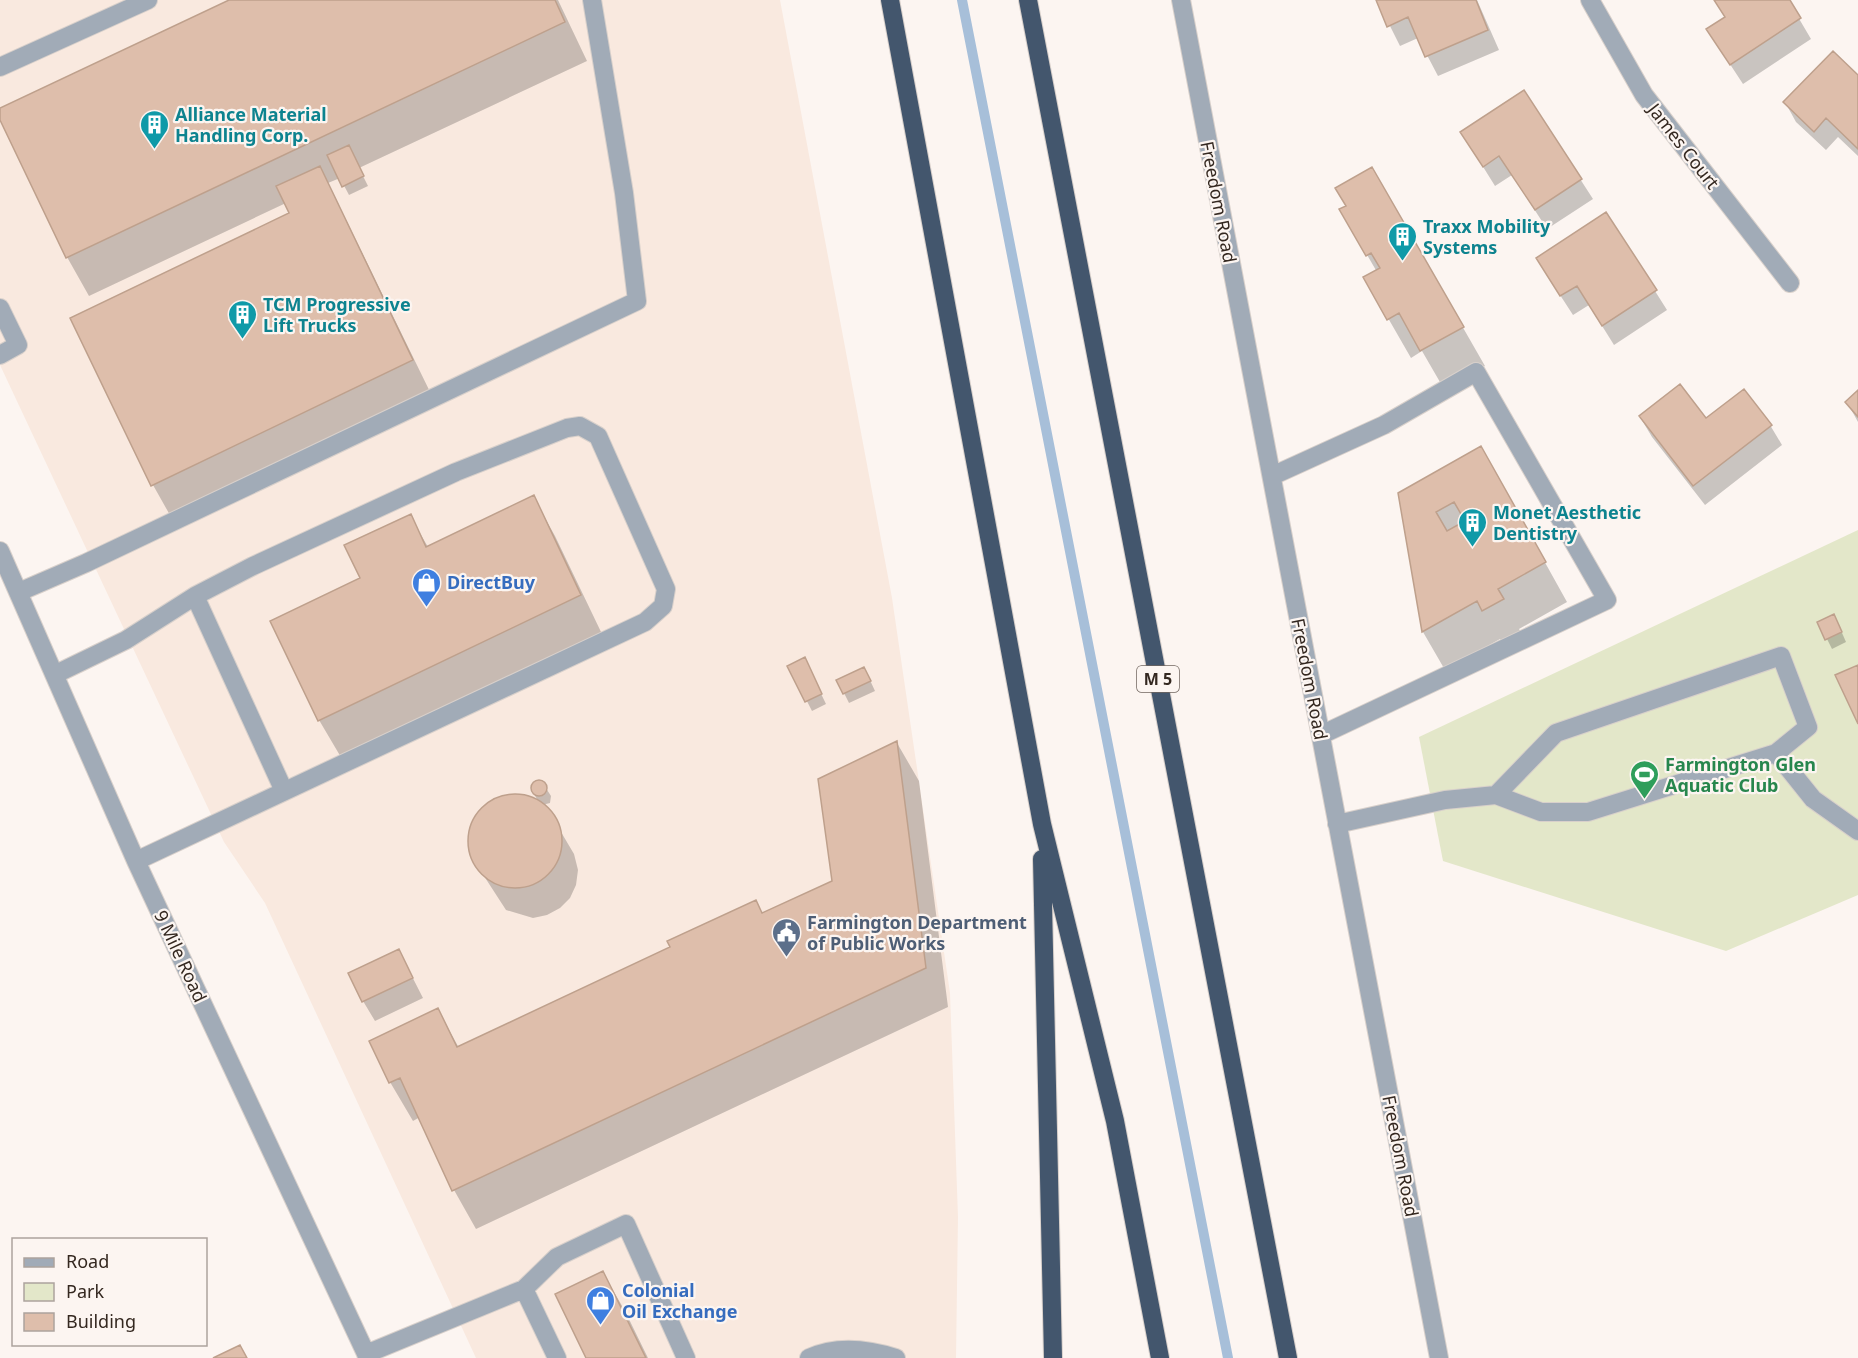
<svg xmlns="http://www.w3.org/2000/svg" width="1858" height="1358" font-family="'Noto Sans',sans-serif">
<rect width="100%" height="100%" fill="#fcf5f1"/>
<path fill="#f9e9df" d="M 0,0 L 780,0 L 892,598 L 950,993 L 958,1217 L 956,1358 L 476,1358 L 265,903 L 224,842 L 0,365 Z"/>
<path fill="#e3e7c9" d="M 1858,530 L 1858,895 L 1726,951 L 1443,861 L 1419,737 Z"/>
<path fill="#0003" d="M 232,0 L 558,0 L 587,61 L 359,168 L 368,186 L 349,195 L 340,178 L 328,183 L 434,400 L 175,524 L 153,485 L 291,214 L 286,203 L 89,296 L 67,257 L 0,116 L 0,110 Z
M 1377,0 L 1477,0 L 1499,50 L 1438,76 L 1418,38 L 1400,46 Z
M 1715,0 L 1788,0 L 1811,39 L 1743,84 L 1720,49 L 1726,18 Z
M 1858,78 L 1858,156 L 1838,137 L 1826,150 L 1796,122 L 1785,102 Z
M 1524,92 L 1593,199 L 1547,229 L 1512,175 L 1495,186 L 1462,133 Z
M 1372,169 L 1485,366 L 1444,389 L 1422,351 L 1411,358 L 1365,278 L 1377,272 L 1341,210 L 1348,206 Z
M 1549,278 L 1655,291 L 1667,310 L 1614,345 L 1589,305 L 1573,315 Z
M 1858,392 L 1858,422 L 1847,402 Z
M 1640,417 L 1770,425 L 1782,445 L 1705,505 L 1652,437 Z
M 1503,487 L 1567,602 L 1519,629 L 1525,639 L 1506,649 L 1500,639 L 1445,670 L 1423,632 L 1400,494 Z
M 533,497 L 555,536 L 602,634 L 342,759 L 319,720 L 362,579 L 410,516 L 428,547 Z
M 1819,623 L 1839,626 L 1846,642 L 1832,649 Z
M 789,666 L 809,669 L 826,704 L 812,711 Z
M 869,678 L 875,691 L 849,703 L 838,681 Z
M 897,743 L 919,781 L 948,1007 L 476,1229 L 454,1190 L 420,1117 L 413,1121 L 390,1082 L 438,1010 L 459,1048 L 672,948 L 763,915 L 834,881 Z
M 536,782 L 542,782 L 551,796 L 550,803 L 542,805 L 548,810 L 574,854 L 578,870 L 576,885 L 570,898 L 560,908 L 547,915 L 533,918 L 506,910 L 471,856 L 469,842 L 471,828 L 478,814 L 490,803 L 504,797 L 520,796 L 538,801 L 532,790 Z
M 399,951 L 423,998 L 375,1021 L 363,1001 Z
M 603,1273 L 625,1311 L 648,1358 L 588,1358 Z"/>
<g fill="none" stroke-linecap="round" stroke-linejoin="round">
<path stroke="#a7bfd9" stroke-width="10" d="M 962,0 L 1228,1358"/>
</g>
<path fill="#debeab" stroke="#bea08c" stroke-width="1.5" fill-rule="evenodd" d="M 229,0 L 555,0 L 565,22 L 66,258 L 0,120 L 0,108 Z
M 1376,0 L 1476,0 L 1488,30 L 1425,57 L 1408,17 L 1387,27 Z
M 1714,0 L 1790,0 L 1801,18 L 1730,65 L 1706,29 L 1725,17 Z
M 1833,51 L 1858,75 L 1858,149 L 1826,118 L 1814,132 L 1783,102 Z
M 1524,90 L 1582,179 L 1535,210 L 1499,156 L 1483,167 L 1460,132 Z
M 349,145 L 364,176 L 342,187 L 327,155 Z
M 320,166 L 413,360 L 151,486 L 70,318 L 289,213 L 276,186 Z
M 1372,167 L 1464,327 L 1420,351 L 1399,313 L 1387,320 L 1363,277 L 1380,268 L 1371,253 L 1366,256 L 1339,209 L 1346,206 L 1335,188 Z
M 1606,212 L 1657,290 L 1602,326 L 1577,286 L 1560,296 L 1536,258 Z
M 1680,384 L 1706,418 L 1744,389 L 1772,425 L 1693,486 L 1639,416 Z
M 1858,390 L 1858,417 L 1845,402 Z
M 1481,446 L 1546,562 L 1498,589 L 1504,599 L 1482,611 L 1477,601 L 1422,632 L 1398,493 ZM 1454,502 L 1465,521 L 1447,531 L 1436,512 Z
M 534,495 L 581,595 L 318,721 L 270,621 L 360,578 L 344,545 L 411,514 L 426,547 Z
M 1834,614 L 1842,632 L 1825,640 L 1817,622 Z
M 805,657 L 822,694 L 805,702 L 787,666 Z
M 1858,665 L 1858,724 L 1835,675 Z
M 864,667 L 871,681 L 843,694 L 836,680 Z
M 897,741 L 926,968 L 452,1191 L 400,1078 L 389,1083 L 369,1041 L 438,1008 L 457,1047 L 670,947 L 667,941 L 756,900 L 762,913 L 832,881 L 818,779 Z
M531 788a8 8 0 1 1 16 0a8 8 0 1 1-16 0Z
M468 841a47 47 0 1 1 94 0a47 47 0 1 1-94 0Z
M 399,949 L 413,978 L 362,1002 L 348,973 Z
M 603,1271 L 646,1358 L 586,1358 L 555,1294 Z
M 240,1345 L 247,1358 L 213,1358 Z"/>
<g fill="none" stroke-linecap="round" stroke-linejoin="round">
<defs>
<path id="minor" d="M 1181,0 L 1439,1358
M 1590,0 L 1644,95 L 1790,283
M 0,67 L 148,0
M 0,308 L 18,345 L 0,355
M 1272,476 L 1384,425 L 1476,372 L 1607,600 L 1321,735
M 0,551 L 136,861 L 368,1358
M 19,592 L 86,563 L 637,301 L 624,193 L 592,0
M 195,596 L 284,791
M 56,674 L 126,640 L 195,596 L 253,566 L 456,472 L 567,428 L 580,426 L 598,436 L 666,589 L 663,606 L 645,622 L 136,861
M 1776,753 L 1813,799 L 1858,831
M 1337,824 L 1445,800 L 1496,795 L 1541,812 L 1588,812 L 1776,753 L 1808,727 L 1781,656 L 1556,733 L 1496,795
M 524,1289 L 557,1358
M 366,1354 L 524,1289 L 557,1257 L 626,1224 L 686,1358
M 809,1358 C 837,1345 868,1349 896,1358"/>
<path id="highway" d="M 890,0 L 1042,824 L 1115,1121 L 1160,1358
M 1028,0 L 1288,1358
M 1042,859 L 1053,1358"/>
</defs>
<use href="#minor" stroke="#d8d0cb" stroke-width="20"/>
<use href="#highway" stroke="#d8d0cb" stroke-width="20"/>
<use href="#minor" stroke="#a1abb7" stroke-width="18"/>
<use href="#highway" stroke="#43566d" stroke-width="18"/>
</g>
<defs>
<symbol id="building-pin" viewBox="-11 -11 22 30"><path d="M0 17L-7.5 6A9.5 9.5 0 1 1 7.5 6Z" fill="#0f9aa8" stroke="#fcf5f1"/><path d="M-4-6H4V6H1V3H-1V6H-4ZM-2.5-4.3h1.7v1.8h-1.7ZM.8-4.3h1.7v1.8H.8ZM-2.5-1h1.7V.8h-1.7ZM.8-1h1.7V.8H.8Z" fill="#fff"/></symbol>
<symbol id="shop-pin" viewBox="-11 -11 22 30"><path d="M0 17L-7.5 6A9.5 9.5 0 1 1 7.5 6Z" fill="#3f7fe0" stroke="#fcf5f1"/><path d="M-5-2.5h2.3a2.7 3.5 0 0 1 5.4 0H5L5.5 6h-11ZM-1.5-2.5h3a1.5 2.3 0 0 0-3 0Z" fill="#fff"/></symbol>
<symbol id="stadium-pin" viewBox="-11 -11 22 30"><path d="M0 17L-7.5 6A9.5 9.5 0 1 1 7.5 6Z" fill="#2e9e5b" stroke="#fcf5f1"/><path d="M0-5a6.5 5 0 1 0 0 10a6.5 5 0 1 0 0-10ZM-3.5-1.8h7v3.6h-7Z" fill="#fff"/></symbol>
<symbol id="civic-pin" viewBox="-11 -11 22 30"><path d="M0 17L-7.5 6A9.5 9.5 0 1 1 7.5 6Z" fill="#5c6f8a" stroke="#fcf5f1"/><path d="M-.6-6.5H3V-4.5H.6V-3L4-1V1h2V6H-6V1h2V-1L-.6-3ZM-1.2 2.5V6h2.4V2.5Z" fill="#fff"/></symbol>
</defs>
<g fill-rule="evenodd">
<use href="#building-pin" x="138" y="108" width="33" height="45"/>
<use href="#building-pin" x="1386" y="220" width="33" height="45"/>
<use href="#building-pin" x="226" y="298" width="33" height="45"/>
<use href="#building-pin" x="1456" y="506" width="33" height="45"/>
<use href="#shop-pin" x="410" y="566" width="33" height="45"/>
<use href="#stadium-pin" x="1628" y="758" width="33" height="45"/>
<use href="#civic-pin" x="770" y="916" width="33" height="45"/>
<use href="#shop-pin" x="584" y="1284" width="33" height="45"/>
</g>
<g text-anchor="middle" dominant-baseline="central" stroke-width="4.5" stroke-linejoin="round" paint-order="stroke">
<rect fill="#fcf5f1" stroke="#70665f" stroke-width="1.5" x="1137" y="666" width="42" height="26" rx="4.5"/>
<g font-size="16" font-weight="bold" fill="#342820">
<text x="1158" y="679">M 5</text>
</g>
<g font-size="18" font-weight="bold" fill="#0d838f" stroke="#fcf5f1" text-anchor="start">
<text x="175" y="114">Alliance Material<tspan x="175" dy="21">Handling Corp.</tspan></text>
<text x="1423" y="226">Traxx Mobility<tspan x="1423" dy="21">Systems</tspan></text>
<text x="263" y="304">TCM Progressive<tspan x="263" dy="21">Lift Trucks</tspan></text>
<text x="1493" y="512">Monet Aesthetic<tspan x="1493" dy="21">Dentistry</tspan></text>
</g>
<g font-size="18" fill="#342820" stroke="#fcf5f1">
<text transform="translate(1684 146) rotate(52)">James Court</text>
<text transform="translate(1219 202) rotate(79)">Freedom Road</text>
<text transform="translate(1310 679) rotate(79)">Freedom Road</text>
<text transform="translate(181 956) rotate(65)">9 Mile Road</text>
<text transform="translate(1401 1156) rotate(79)">Freedom Road</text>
</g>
<g font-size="18" font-weight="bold" fill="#366cbe" stroke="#fcf5f1" text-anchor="start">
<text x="447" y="582">DirectBuy</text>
<text x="622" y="1290">Colonial<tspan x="622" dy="21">Oil Exchange</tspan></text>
</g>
<g font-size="18" font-weight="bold" fill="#27864d" stroke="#fcf5f1" text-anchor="start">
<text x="1665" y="764">Farmington Glen<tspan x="1665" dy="21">Aquatic Club</tspan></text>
</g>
<g font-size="18" font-weight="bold" fill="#4e5e75" stroke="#fcf5f1" text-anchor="start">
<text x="807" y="922">Farmington Department<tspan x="807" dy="21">of Public Works</tspan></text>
</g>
</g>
<rect x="12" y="1238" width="195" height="108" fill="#fcf5f1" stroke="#aca39d" stroke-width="1.5"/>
<rect x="24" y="1258" width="30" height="9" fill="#a1abb7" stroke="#aca39d" stroke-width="1.5"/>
<text x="66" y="1268" font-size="18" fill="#342820">Road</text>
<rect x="24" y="1283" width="30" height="18" fill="#e3e7c9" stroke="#aca39d" stroke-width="1.5"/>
<text x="66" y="1298" font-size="18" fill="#342820">Park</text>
<rect x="24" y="1313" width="30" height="18" fill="#debeab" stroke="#aca39d" stroke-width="1.5"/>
<text x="66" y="1328" font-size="18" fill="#342820">Building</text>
</svg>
